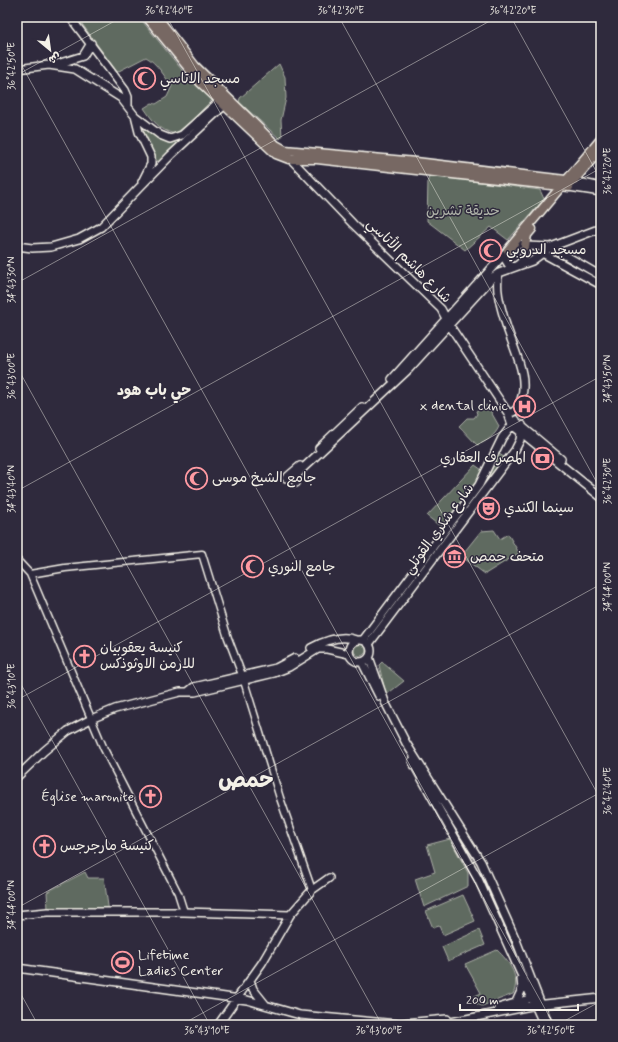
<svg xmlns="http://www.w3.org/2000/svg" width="618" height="1042" font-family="Mynerve,'Playpen Sans Arabic',sans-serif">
<rect width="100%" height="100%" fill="#2f2a3d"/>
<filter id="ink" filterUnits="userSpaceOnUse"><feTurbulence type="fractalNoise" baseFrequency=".025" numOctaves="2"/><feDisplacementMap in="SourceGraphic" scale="8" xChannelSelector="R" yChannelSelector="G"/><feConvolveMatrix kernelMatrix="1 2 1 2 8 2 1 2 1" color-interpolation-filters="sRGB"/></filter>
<g filter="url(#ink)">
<path fill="#5f6b60" stroke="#aaaea4" d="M 77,17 L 139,17 L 182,70 L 213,99 L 189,123 L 175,134 C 159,130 153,121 144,108 L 152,103 L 156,104 L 167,97 L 172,86 C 164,76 157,63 146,57 L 117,72 Z
M 279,64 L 285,77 L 286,98 L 281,120 L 282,137 L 280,139 L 239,102 L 240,98 Z
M 145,128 L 162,140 L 190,133 L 160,162 L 157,161 L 142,133 Z
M 433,176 L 540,190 L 544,199 L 508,240 L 491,227 L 465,250 L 427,221 L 428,180 L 429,177 Z
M 487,405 L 499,426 C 497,434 485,443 477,445 L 459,426 L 467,418 L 474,418 L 477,414 L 476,411 Z
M 499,454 L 504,457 L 487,484 L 371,635 L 488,477 Z
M 475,465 L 482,470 L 479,478 L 441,527 L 427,516 Z
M 494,530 L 500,539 L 508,534 L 519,553 L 485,574 L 461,556 L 481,531 Z
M354 650a6 6 0 1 1 12 0a6 6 0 1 1-12 0Z
M 382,662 L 404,681 L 386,695 L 379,665 Z
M 450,839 L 468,873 L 468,886 L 424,907 L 415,879 L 435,872 L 427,845 Z
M 85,872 L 88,878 L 104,878 L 109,913 L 48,909 L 47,892 Z
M 463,895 L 475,921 L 443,935 L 439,926 L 433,928 L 426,911 Z
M 479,930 L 485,945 L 448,961 L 442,947 Z
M 497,950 C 509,961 521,978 513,994 L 482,1006 L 477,1004 L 473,997 L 481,993 L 465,964 Z"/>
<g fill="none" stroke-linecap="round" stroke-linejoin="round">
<defs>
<path id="tertiary" d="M 17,560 L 30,574 L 104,749 L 178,893 L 184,912
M 30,574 L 65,568 L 202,554 L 228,638 L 242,675
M 244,681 L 280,798 L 312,890"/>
<path id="secondary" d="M 70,17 L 125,90 L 128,97 L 128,105
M 57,64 L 83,56 L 91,43
M 17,69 L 49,65 L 75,69 L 121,98 L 135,116 L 160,135 L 170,139 L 182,135 L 223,98
M 135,116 L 139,132 L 151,157 L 151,164 L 142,182
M 288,156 L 353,224 L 441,309 L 450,326 L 508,413 L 512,425 L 601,497
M 574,181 L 601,187
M 569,187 L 601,192
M 17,246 L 32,248 L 51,247 L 79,239 L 101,227 L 171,155 L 229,101
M 525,246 L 551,247 L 601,276
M 544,254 L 601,285
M 499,273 C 495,287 500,304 504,318 C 511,346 532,377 519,405 C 516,410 514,413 508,413
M 392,379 L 508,250 L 520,244 L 525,246 C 526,255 522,265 513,267 L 508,264 L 505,259 L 508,250
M 518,423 L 561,459
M 319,448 L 362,407
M 286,478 L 300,466
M 296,483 L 296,477 L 301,470 L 409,369 L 493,277 L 499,273 L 532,261 L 551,247 L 601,228
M349 651a11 11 0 1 1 22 0a11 11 0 1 1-22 0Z
M 363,640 L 479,485 L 502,438 L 516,420
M 369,644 L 515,450 L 520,440 L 522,425
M 311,648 C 324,641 341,634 356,640
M 369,657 L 385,702 L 406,743 L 481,862 L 516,940 L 549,1025
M 362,662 L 379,696
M 189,691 L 194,687 L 276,668 L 295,658
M 412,761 L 478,879 L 544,1025
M 17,777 L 44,751 L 68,731 L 91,719 L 115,709 L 180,692 L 195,692 L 274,673 L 289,667 L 318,649 L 327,649 L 349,654
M 17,915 L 47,912 L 184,912 L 290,915
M 17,968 L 247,1000 L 300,1015 L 397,1024
M 250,980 L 253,989 L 265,1004
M 515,1004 L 522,989 L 521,979
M 498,1008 L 536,997
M 405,1023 L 447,1019
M 218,1025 L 262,963 L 290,915 L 312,890 L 329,878
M 436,1025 L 536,1005 L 601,998"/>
<path id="trunk" d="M 147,17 L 200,82 L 276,154 L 289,159 L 317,159 L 569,187
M 157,17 L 195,66 L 276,145 L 285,150 L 416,162 L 574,181
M 576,178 L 601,149
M 525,246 L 527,235 L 532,229
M 508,250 L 601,139"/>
</defs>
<use href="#tertiary" stroke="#f4f1e8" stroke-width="9"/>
<use href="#secondary" stroke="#f4f1e8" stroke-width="10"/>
<use href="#trunk" stroke="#f4f1e8" stroke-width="11"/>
<use href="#tertiary" stroke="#2f2a3d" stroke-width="6"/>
<use href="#secondary" stroke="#2f2a3d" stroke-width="7"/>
<use href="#trunk" stroke="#776864" stroke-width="8"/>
</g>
</g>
<path fill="none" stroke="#f4f1e8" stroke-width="1" stroke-opacity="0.45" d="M 167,17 L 601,800M 339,17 L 601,490M 511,17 L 601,180M 17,57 L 554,1025M 17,75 L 122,17M 17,283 L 497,17M 17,367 L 382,1025M 17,491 L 601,168M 17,677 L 210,1025M 17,700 L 601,376M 17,908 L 601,584M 17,987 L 38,1025M 181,1025 L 601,792M 557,1025 L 601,1001"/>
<defs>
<symbol id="mosque-ring" viewBox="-11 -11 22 22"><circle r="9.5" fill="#2f2a3d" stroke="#ff9aa2" stroke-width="1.5"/><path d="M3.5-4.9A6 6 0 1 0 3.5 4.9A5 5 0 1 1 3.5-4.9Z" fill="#ff9aa2"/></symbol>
<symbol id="hospital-ring" viewBox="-11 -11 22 22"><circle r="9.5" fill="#2f2a3d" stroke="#ff9aa2" stroke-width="1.5"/><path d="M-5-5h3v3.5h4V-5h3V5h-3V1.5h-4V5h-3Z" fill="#ff9aa2"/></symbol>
<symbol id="bank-ring" viewBox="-11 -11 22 22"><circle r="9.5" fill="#2f2a3d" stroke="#ff9aa2" stroke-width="1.5"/><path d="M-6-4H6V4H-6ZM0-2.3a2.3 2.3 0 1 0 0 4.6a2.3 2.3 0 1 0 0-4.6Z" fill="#ff9aa2"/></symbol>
<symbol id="theatre-ring" viewBox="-11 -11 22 22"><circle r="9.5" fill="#2f2a3d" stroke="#ff9aa2" stroke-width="1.5"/><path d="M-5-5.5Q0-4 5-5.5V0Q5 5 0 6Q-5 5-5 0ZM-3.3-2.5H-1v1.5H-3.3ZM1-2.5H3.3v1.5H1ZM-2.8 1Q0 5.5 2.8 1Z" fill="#ff9aa2"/></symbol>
<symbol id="museum-ring" viewBox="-11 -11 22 22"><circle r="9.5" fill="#2f2a3d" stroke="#ff9aa2" stroke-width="1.5"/><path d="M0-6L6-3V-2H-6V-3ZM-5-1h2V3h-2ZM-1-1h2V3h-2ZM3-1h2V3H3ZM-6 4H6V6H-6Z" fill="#ff9aa2"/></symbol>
<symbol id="church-ring" viewBox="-11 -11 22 22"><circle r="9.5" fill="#2f2a3d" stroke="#ff9aa2" stroke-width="1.5"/><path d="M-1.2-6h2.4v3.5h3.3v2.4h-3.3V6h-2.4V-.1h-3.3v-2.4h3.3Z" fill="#ff9aa2"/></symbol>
<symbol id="stadium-ring" viewBox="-11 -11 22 22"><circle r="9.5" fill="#2f2a3d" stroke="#ff9aa2" stroke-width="1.5"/><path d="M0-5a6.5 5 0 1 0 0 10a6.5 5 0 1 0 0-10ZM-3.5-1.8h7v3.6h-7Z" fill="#ff9aa2"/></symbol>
</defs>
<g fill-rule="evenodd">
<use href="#mosque-ring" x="132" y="66" width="25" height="25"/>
<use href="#mosque-ring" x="478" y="238" width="25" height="25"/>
<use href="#hospital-ring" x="512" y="394" width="25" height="25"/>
<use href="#bank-ring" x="530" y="446" width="25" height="25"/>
<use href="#mosque-ring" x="184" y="466" width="25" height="25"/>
<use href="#theatre-ring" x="476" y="496" width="25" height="25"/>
<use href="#museum-ring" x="442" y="544" width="25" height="25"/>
<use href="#mosque-ring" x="240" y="554" width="25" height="25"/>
<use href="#church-ring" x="72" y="644" width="25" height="25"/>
<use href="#church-ring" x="138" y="784" width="25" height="25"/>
<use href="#church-ring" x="32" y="834" width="25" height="25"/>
<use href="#stadium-ring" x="110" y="950" width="25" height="25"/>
</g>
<g text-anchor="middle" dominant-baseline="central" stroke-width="3" stroke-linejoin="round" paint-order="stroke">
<g font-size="14" fill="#f4f1e8" stroke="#2f2a3d" text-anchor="start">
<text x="160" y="79">مسجد الاتاسي</text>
<text x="506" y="250">مسجد الدروبي</text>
<text x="508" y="406" text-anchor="end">x dental clinic</text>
<text x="526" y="458" text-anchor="end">المصرف العقاري</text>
<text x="212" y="478">جامع الشيخ موسى</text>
<text x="504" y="508">سينما الكندي</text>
<text x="470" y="557">متحف حمص</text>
<text x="268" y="567">جامع النوري</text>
<text x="100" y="648">كنيسة يعقوبيان<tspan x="100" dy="16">للارمن الاوثوذكس</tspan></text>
<text x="134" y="797" text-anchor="end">Église maronite</text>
<text x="60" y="846">كنيسة مارجرجس</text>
<text x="138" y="955">Lifetime<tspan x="138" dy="16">Ladies Center</tspan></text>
</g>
<g font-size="14" fill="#b1b5ab" stroke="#2f2a3d">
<text x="463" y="211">حديقة تشرين</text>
</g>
<g font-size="14" fill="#f4f1e8" stroke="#2f2a3d">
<text transform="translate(409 261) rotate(45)">شارع هاشم الأتاسي</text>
<text transform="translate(439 529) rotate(-54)">شارع شكري القوتلي</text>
</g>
<g font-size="15" font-weight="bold" fill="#f4f1e8" stroke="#2f2a3d">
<text x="154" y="391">حي باب هود</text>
</g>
<g font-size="22" font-weight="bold" fill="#f4f1e8" stroke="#2f2a3d">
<text x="246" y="781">حمص</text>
</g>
</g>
<rect width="618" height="1042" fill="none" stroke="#2f2a3d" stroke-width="44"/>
<g transform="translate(50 50) rotate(151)" stroke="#2f2a3d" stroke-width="3" paint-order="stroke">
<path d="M0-3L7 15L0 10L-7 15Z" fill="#f4f1e8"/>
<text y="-6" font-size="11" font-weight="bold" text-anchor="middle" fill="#f4f1e8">ش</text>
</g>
<path d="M460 1004v6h118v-6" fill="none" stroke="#f4f1e8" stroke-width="2"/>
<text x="466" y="1004" font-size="12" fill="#f4f1e8" stroke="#2f2a3d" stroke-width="3" paint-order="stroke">200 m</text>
<rect x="22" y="22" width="574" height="998" fill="none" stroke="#f4f1e8" stroke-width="1.5"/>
<g font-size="10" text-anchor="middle" fill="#f4f1e8">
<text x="169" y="14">36°42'40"E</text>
<text x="341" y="14">36°42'30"E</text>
<text x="513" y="14">36°42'20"E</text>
<text transform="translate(11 66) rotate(-90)" y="4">36°42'50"E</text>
<text transform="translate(607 171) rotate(-90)" y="4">36°42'20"E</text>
<text transform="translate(11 280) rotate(-90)" y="4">34°43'30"N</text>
<text transform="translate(11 376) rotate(-90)" y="4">36°43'00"E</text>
<text transform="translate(607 379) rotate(-90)" y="4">34°43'50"N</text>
<text transform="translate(607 481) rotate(-90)" y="4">36°42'30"E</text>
<text transform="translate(11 489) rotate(-90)" y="4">34°43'40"N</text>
<text transform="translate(607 587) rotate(-90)" y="4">34°44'00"N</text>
<text transform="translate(11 686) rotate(-90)" y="4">36°43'10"E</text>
<text transform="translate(607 791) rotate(-90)" y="4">36°42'40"E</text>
<text transform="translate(11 905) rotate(-90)" y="4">34°44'00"N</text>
<text x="207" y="1034">36°43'10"E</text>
<text x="379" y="1034">36°43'00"E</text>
<text x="551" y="1034">36°42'50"E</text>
</g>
</svg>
